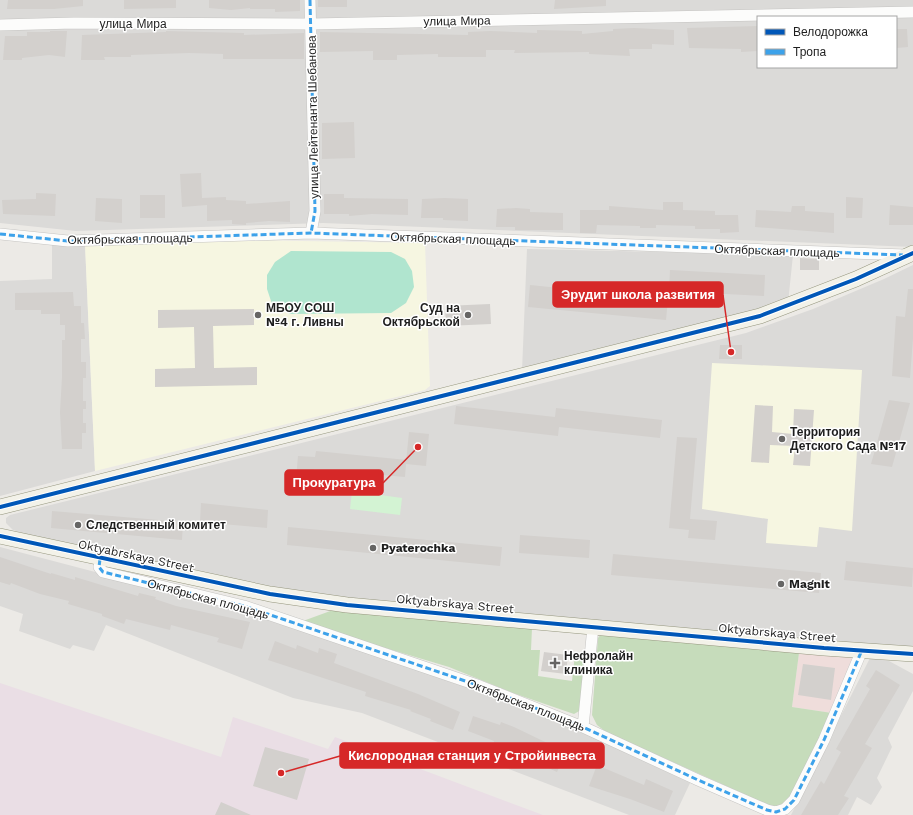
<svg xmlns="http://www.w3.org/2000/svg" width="913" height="815" font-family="'Work Sans',sans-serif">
<rect width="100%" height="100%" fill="#eceae6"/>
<path fill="#dbdad8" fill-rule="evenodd" d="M 0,0 L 913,0 L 913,247 L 323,223 L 76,231 L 0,223 ZM 758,17 L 896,17 L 896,67 L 758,67 Z
M 52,244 L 85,244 L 95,471 L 0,496 L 0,281 L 52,279 Z
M 527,249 L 793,255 L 788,303 L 522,371 Z
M 913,265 L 913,648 L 594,623 L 271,590 L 34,537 L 13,530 L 6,523 L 6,518 L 10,515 L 746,333 L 813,309 L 884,279 ZM 768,519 L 818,527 L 817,547 L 766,542 Z
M 0,547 L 240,610 L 477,691 L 592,737 L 690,783 L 675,815 L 629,815 L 362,713 L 293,698 L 106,625 L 94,651 L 73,645 L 70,649 L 19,631 L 23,614 L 0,606 Z
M 870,658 L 889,661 L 913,674 L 913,691 L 888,738 L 892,747 L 877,778 L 882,787 L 871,805 L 857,797 L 848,815 L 791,815 Z"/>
<path fill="#efdddb" d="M 799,653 L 856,656 L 832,713 L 792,707 Z"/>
<path fill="#eadee5" d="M 0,683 L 221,757 L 233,717 L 328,749 L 335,737 L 543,815 L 0,815 Z"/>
<path fill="#f6f6e1" d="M 165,239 L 425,243 L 430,386 L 425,390 L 95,471 L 85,244 Z
M 712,363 L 862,370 L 852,531 L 819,527 L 817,547 L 766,543 L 768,519 L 702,509 Z"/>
<path fill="#c6dcbb" d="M 333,610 L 532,628 L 531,650 L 540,650 L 538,676 L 572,681 L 575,654 L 587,656 L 581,710 L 574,714 L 513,693 L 449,667 L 305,624 L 303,621 Z
M 601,634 L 799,653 L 792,707 L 832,713 L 790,801 L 783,805 L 773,807 L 606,732 L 597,725 L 592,715 L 598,638 Z"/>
<path fill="#d3f3d3" d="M 352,491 L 402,498 L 400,515 L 350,509 Z"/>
<path fill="#b0e5cf" d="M 291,251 L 391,252 L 405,259 L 412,271 L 414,287 L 406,303 L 391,313 L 290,314 L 272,304 L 267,289 L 267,275 L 275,262 Z"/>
<path fill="#d3d0cd" d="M 8,0 L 83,0 L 83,6 L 54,9 L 7,9 Z
M 124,0 L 176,0 L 176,8 L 124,9 Z
M 209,0 L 300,0 L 300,11 L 275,12 L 275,9 L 250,9 L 250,8 L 231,10 L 209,8 Z
M 318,0 L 347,0 L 347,7 L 318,7 Z
M 555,0 L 606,0 L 606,6 L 554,9 Z
M 758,26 L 758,51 L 741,52 L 741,49 L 689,48 L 687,28 Z
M 634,28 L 674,30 L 674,45 L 652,44 L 652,49 L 629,49 L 630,56 L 589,54 L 589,52 L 514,53 L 515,50 L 486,50 L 486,57 L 438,57 L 438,54 L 397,55 L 397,60 L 373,60 L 373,51 L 320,52 L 320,32 L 468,35 L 468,32 L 490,31 L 537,33 L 537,30 L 582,31 L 582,34 L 613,31 L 613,29 Z
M 896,29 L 907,29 L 908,47 L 896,48 Z
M 50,31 L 67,31 L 65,57 L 49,55 L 22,58 L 22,60 L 3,60 L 5,36 L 27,36 L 27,32 L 50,32 Z
M 166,31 L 244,33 L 244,35 L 304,33 L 304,59 L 223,59 L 223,54 L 189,53 L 131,55 L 131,57 L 104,57 L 105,60 L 81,60 L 82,35 L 166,32 Z
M 354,122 L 355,158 L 322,159 L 322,123 Z
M 201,173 L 202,198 L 226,197 L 226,200 L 246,201 L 246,204 L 290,201 L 290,222 L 269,221 L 246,223 L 246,225 L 232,224 L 232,220 L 207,221 L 207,205 L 182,207 L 180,174 Z
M 36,193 L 56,194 L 55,216 L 3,214 L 2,200 L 36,199 Z
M 324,194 L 344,194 L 344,198 L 408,199 L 408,215 L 372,214 L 349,216 L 349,214 L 324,214 Z
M 140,195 L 165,195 L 165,218 L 140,218 Z
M 846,197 L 863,198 L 862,218 L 846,218 Z
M 96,198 L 122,199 L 122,223 L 95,221 Z
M 444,198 L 468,199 L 468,221 L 443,220 L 443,218 L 421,218 L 422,199 Z
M 663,202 L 683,202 L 683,210 L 715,211 L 715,215 L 738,215 L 739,232 L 720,233 L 720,229 L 695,229 L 695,226 L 656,225 L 656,228 L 640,228 L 640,226 L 597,225 L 596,233 L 580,233 L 580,210 L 609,210 L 609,206 L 663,210 Z
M 890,205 L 913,207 L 913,225 L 889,225 Z
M 792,206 L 805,206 L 805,211 L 834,213 L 834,233 L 755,227 L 756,210 L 791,212 Z
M 516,208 L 530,209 L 530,212 L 563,213 L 563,230 L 515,230 L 515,227 L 496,227 L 497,209 Z
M 800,258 L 819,259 L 819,270 L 800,270 Z
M 670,270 L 765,275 L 764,296 L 669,291 Z
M 530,285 L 668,299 L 666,320 L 528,307 Z
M 908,289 L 913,289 L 913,338 L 910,378 L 892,376 L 896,316 L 905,317 Z
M 73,292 L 74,306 L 81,306 L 81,323 L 84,323 L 85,339 L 81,339 L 81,362 L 86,362 L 86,378 L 83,378 L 83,401 L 86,401 L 86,409 L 83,409 L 83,423 L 86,423 L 86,433 L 82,433 L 82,449 L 62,449 L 60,412 L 62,377 L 62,340 L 65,340 L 65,325 L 60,325 L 60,314 L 41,314 L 41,310 L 15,310 L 15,293 Z
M 490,304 L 491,324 L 446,326 L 445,306 Z
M 254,309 L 254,325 L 213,326 L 214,368 L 257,367 L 257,385 L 155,387 L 155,369 L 195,368 L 194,327 L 158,328 L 158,310 Z
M 720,345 L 742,345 L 742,359 L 719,359 Z
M 889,400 L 910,403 L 892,467 L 871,464 Z
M 755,405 L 773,406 L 772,432 L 793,434 L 794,409 L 814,410 L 810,466 L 793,465 L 795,446 L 770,445 L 769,463 L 751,462 Z
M 456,406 L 555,417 L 556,408 L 662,420 L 660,438 L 559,427 L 558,436 L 454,424 Z
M 409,432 L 429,434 L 426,466 L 406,464 L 405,477 L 314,469 L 313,480 L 296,479 L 298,456 L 315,457 L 316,451 L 407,460 L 406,462 Z
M 677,437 L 697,438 L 690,519 L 717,521 L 715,540 L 688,538 L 689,530 L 669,528 Z
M 201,503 L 268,510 L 267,528 L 200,522 Z
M 52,511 L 183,522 L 182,540 L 51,528 Z
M 288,527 L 502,547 L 500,566 L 287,545 Z
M 520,535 L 590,540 L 589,558 L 519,553 Z
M 613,554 L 821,573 L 819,593 L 611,575 Z
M 0,557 L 51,574 L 51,573 L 75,580 L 75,577 L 138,596 L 139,593 L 156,597 L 155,599 L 176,606 L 250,622 L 242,649 L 217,642 L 219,638 L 171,625 L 170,630 L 126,619 L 124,624 L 102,616 L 102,614 L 68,604 L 69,601 L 40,594 L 11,583 L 10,585 L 0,582 Z
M 846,561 L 913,568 L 912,587 L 844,580 Z
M 275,641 L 296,649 L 297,645 L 318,653 L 319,648 L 337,654 L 334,663 L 418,694 L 460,712 L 453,730 L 430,721 L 431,719 L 410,711 L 411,710 L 365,696 L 366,692 L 268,660 Z
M 544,652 L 568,655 L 566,674 L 541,671 Z
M 803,664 L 835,668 L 831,700 L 798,695 Z
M 876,670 L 900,685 L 865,744 L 872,748 L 844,796 L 849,798 L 838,815 L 801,815 L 821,781 L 824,784 L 841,752 L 836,749 L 870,689 L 866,686 Z
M 473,716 L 500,725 L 501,722 L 514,727 L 566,752 L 557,772 L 524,757 L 523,760 L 508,756 L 509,753 L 492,748 L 494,741 L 468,731 Z
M 265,747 L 309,759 L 297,800 L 253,786 Z
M 597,765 L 644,785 L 646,779 L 673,791 L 664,812 L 630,799 L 589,786 Z
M 221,802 L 251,815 L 215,815 Z"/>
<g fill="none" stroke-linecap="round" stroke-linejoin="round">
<defs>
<path id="street" d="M 310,0 L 315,211 L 311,233
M 0,25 L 74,23 L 312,24 L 913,12
M 0,234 L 68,241 L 311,233 L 905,255
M 100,559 L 99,567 L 103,572 L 244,606 L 480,686 L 583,727 L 698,780 L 767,810 L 776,812 L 785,809 L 794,800 L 824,740 L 862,650
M 583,727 L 593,627"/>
<path id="secondary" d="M 0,507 L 760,316 L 856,279 L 913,253
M 0,536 L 270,594 L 347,605 L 824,648 L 913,654"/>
</defs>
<use href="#street" stroke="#c5c4c2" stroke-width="12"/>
<use href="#secondary" stroke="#95967e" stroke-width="16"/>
<use href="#street" stroke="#fcfcfb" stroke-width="11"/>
<use href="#secondary" stroke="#f3f2e9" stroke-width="15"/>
<path stroke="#3da2ea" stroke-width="3" stroke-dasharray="6 3" stroke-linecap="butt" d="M 310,0 L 315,211 L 311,233
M 0,234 L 68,241 L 311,233 L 903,255
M 100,559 L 99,567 L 103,572 L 244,606 L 480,686 L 583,727 L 698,780 L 767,810 L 776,812 L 785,809 L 794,800 L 824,740 L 862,650"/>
<defs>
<path id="cycleway" d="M 0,507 L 760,316 L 856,279 L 913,253
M 0,536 L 270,594 L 347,605 L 824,648 L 913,654"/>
</defs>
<use href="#cycleway" stroke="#fff" stroke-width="6"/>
<use href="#cycleway" stroke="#0057b8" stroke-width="4"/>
</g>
<g fill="#666564" stroke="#fff" stroke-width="1.5">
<circle cx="258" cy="315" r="4"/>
<circle cx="468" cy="315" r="4"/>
<circle cx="782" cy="439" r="4"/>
<circle cx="78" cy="525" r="4"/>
<circle cx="373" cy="548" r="4"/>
<circle cx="781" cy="584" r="4"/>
<path d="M553 657h4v4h4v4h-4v4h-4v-4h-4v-4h4z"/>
</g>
<g text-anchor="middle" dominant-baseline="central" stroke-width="3" stroke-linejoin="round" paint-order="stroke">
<g font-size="12" fill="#1e1e1e" stroke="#fff">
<text transform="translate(457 21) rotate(-1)">улица Мира</text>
<text x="133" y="24">улица Мира</text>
<text transform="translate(313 117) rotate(-91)">улица Лейтенанта Шебанова</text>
<text transform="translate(130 239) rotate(-1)">Октябрьская площадь</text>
<text transform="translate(453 239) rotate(2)">Октябрьская площадь</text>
<text transform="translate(777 251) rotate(2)">Октябрьская площадь</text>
<text transform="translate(136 556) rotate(12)">Oktyabrskaya Street</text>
<text transform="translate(208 599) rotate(15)">Октябрьская площадь</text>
<text transform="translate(455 604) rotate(5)">Oktyabrskaya Street</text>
<text transform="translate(777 633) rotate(5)">Oktyabrskaya Street</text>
<text transform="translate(526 705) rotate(21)">Октябрьская площадь</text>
</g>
<g font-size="12" font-weight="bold" fill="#1e1e1e" stroke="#fff" text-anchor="start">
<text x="266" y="308">МБОУ СОШ<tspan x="266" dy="14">№4 г. Ливны</tspan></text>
<text x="460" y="308" text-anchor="end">Суд на<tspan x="460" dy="14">Октябрьской</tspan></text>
<text x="790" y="432">Территория<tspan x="790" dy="14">Детского Сада №17</tspan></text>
<text x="86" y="525">Следственный комитет</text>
<text x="381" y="548">Pyaterochka</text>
<text x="789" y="584">Magnit</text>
<text x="564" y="656">Нефролайн<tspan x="564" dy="14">клиника</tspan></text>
</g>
</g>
<path fill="none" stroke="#d62828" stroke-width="1.5" d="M731 352L723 295M418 447L383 483M281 773L340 756"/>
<g fill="#d62828" stroke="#fff" stroke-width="1.5">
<circle cx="731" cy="352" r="4"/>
<circle cx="418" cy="447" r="4"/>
<circle cx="281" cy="773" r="4"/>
</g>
<g fill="#d62828" stroke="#d62828" stroke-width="1.5">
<rect x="553" y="282" width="170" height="25" rx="4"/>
<rect x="285" y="470" width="98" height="25" rx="4"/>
<rect x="340" y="743" width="264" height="25" rx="4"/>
</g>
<g font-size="13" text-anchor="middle" font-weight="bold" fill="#fff">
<text x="638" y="299">Эрудит школа развития</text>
<text x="334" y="487">Прокуратура</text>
<text x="472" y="760">Кислородная станция у Стройинвеста</text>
</g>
<rect x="757" y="16" width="140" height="52" fill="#ffffff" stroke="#a5a5a5"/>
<rect x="765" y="29" width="20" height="6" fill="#0057b8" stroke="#a5a5a5"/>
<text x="793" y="36" font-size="12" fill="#1e1e1e">Велодорожка</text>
<rect x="765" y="49" width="20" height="6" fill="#3da2ea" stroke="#a5a5a5"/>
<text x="793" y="56" font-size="12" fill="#1e1e1e">Тропа</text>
</svg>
